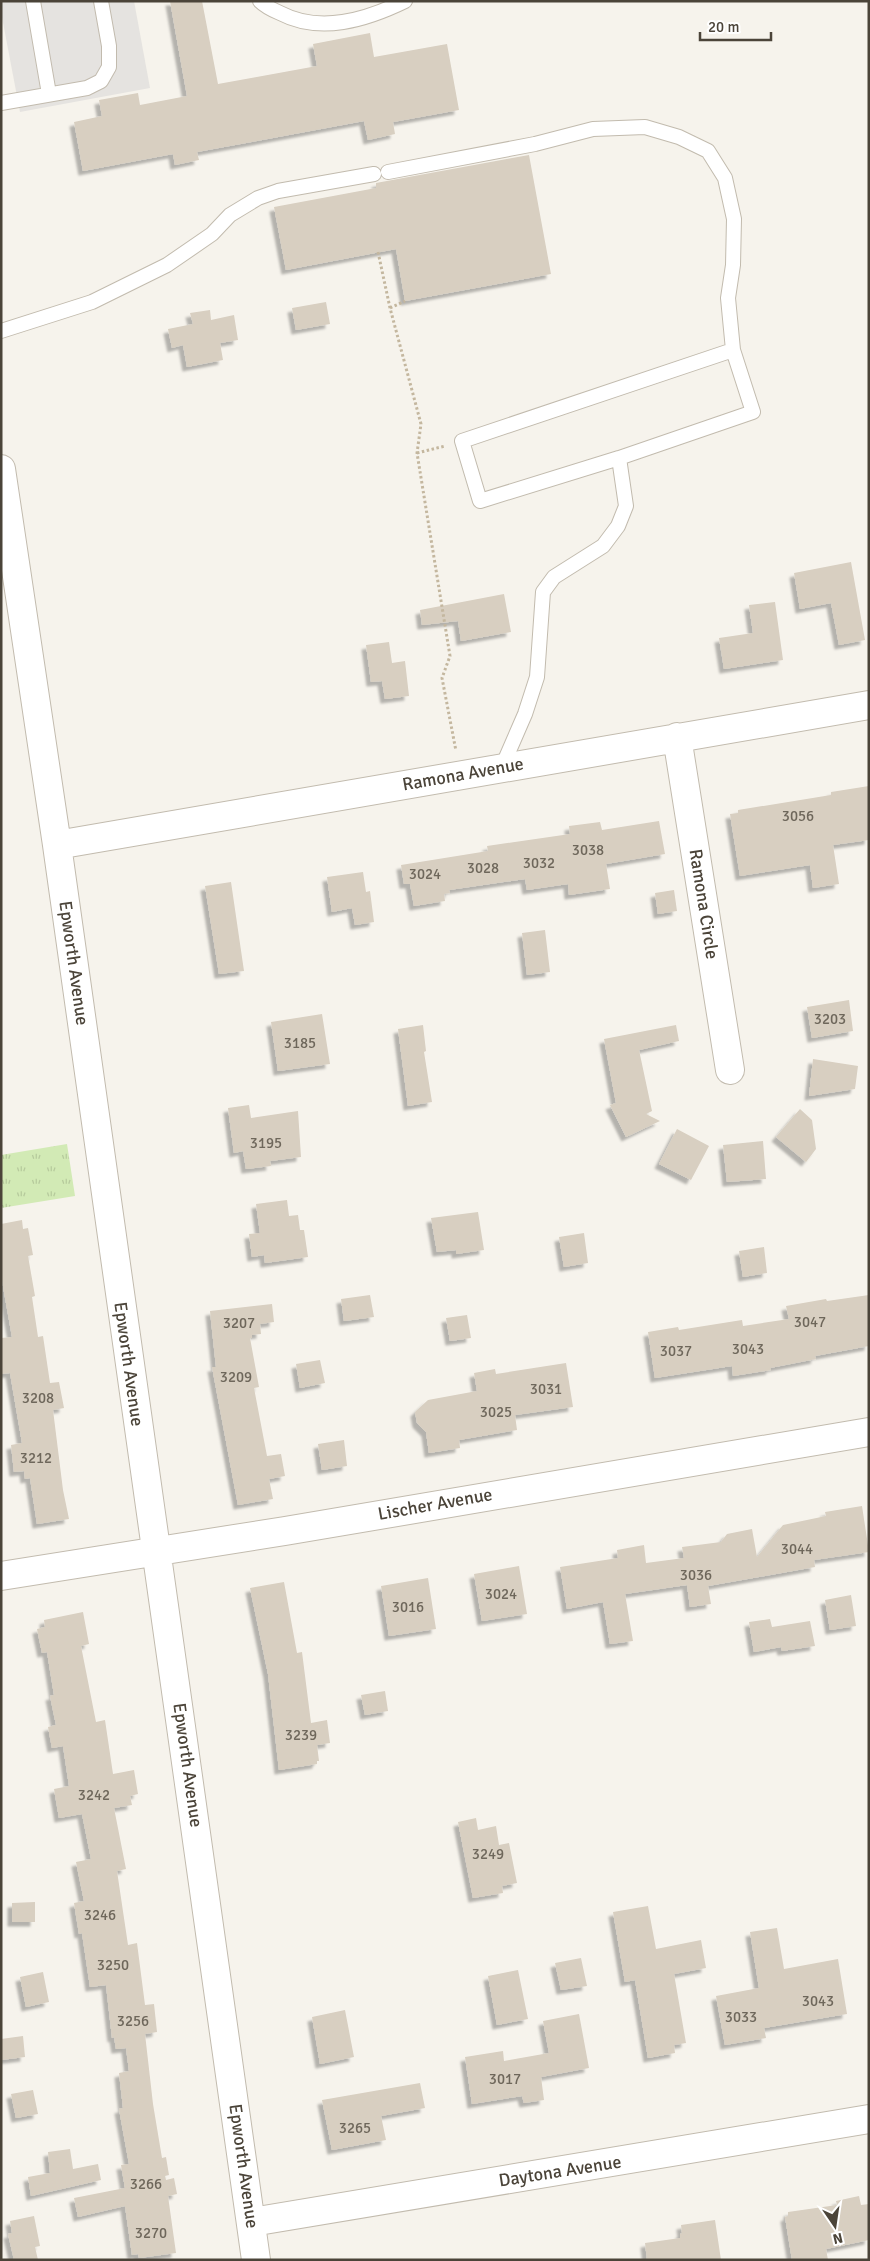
<svg xmlns="http://www.w3.org/2000/svg" width="870" height="2261" font-family="Signika,sans-serif">
<defs>
<pattern id="park-tufts" width="24" height="20" patternUnits="userSpaceOnUse" patternTransform="scale(1.25)"><rect width="24" height="20" fill="#d2eab5"/><path d="M3 7l-1-3M5 7V3M7 7l1-3M15 17l-1-3M17 17v-4M19 17l1-3" fill="none" stroke="#b6ca9c"/></pattern>
<filter id="shadow"><feDropShadow dx="-4.5" dy="4.5" stdDeviation="1" flood-color="#0004"/></filter>
</defs>
<rect width="100%" height="100%" fill="#f6f3ec"/>
<path fill="url(#park-tufts)" d="M 67,1144 L 75,1196 L 1,1208 L 1,1155 Z"/>
<path fill="#e5e3e0" d="M 1,1 L 134,1 L 150,88 L 20,112 L 1,12 Z"/>
<path fill="#d8cfc1" filter="url(#shadow)" d="M 170,1 L 202,1 L 218,84 L 317,66 L 313,44 L 370,33 L 374,57 L 447,44 L 459,110 L 393,122 L 395,134 L 368,140 L 364,121 L 197,152 L 199,160 L 175,165 L 173,154 L 83,171 L 74,122 L 102,116 L 99,100 L 138,93 L 140,105 L 187,96 Z
M 529,155 L 551,274 L 405,301 L 396,249 L 286,270 L 274,207 L 376,188 L 376,183 Z
M 326,302 L 330,324 L 296,330 L 292,308 Z
M 210,310 L 211,320 L 234,315 L 238,340 L 220,343 L 223,360 L 187,367 L 183,345 L 172,348 L 168,329 L 193,324 L 190,313 Z
M 851,562 L 865,640 L 839,645 L 831,603 L 800,609 L 794,573 Z
M 504,594 L 511,632 L 461,641 L 458,621 L 422,625 L 420,610 Z
M 775,602 L 783,660 L 724,669 L 719,638 L 753,633 L 749,605 Z
M 389,642 L 392,663 L 405,661 L 409,696 L 385,699 L 382,681 L 371,682 L 366,645 Z
M 869,786 L 869,840 L 833,845 L 839,884 L 813,888 L 810,865 L 740,876 L 730,814 L 738,813 L 738,810 L 831,795 L 831,792 Z
M 659,821 L 665,854 L 606,864 L 610,889 L 569,895 L 568,884 L 527,890 L 525,879 L 449,890 L 450,893 L 444,894 L 445,901 L 414,906 L 410,884 L 404,884 L 401,865 L 488,851 L 487,846 L 570,834 L 569,826 L 600,822 L 602,830 Z
M 363,872 L 366,892 L 370,891 L 374,922 L 355,925 L 352,908 L 332,912 L 327,877 Z
M 231,882 L 244,971 L 219,974 L 205,886 Z
M 674,890 L 677,911 L 658,914 L 655,893 Z
M 545,930 L 550,972 L 527,975 L 522,933 Z
M 849,1000 L 853,1031 L 812,1038 L 807,1007 Z
M 322,1014 L 330,1064 L 278,1071 L 271,1022 Z
M 423,1025 L 426,1051 L 424,1052 L 432,1102 L 408,1106 L 398,1029 Z
M 676,1025 L 679,1041 L 639,1050 L 652,1111 L 646,1114 L 660,1121 L 626,1137 L 610,1105 L 616,1103 L 604,1039 Z
M 813,1059 L 858,1066 L 855,1089 L 809,1096 Z
M 249,1105 L 251,1118 L 298,1111 L 301,1157 L 270,1161 L 271,1166 L 246,1169 L 243,1151 L 234,1153 L 228,1108 Z
M 800,1109 L 812,1120 L 816,1149 L 806,1162 L 776,1137 Z
M 677,1129 L 709,1146 L 691,1180 L 659,1164 Z
M 763,1141 L 766,1179 L 727,1182 L 723,1145 Z
M 287,1200 L 289,1216 L 298,1215 L 300,1230 L 304,1230 L 308,1257 L 265,1263 L 264,1255 L 252,1257 L 249,1234 L 260,1233 L 256,1204 Z
M 478,1212 L 484,1250 L 456,1254 L 456,1250 L 437,1252 L 431,1218 Z
M 22,1220 L 23,1229 L 28,1228 L 33,1255 L 28,1256 L 35,1296 L 32,1297 L 38,1337 L 43,1336 L 50,1383 L 59,1382 L 64,1408 L 53,1410 L 63,1490 L 69,1519 L 37,1524 L 30,1478 L 25,1479 L 24,1471 L 14,1472 L 11,1445 L 22,1443 L 10,1373 L 1,1374 L 1,1338 L 12,1337 L 1,1275 L 1,1224 Z
M 584,1233 L 588,1263 L 564,1267 L 559,1237 Z
M 764,1247 L 767,1273 L 743,1277 L 739,1251 Z
M 370,1295 L 374,1317 L 344,1321 L 341,1299 Z
M 869,1295 L 869,1346 L 815,1356 L 816,1359 L 770,1368 L 771,1370 L 733,1376 L 732,1366 L 655,1378 L 648,1332 L 678,1327 L 679,1330 L 742,1320 L 743,1326 L 789,1319 L 786,1306 L 826,1299 L 827,1301 Z
M 272,1304 L 274,1322 L 260,1324 L 261,1334 L 252,1335 L 252,1338 L 250,1338 L 259,1387 L 254,1388 L 267,1456 L 281,1454 L 285,1476 L 269,1479 L 273,1499 L 238,1505 L 212,1367 L 216,1367 L 210,1311 Z
M 467,1315 L 471,1338 L 450,1341 L 446,1318 Z
M 320,1360 L 325,1383 L 300,1388 L 296,1364 Z
M 566,1363 L 573,1407 L 515,1415 L 517,1430 L 459,1440 L 460,1448 L 429,1453 L 426,1432 L 417,1423 L 415,1412 L 428,1400 L 477,1391 L 474,1373 L 495,1369 L 496,1374 Z
M 344,1440 L 347,1466 L 322,1470 L 318,1444 Z
M 862,1506 L 869,1552 L 814,1560 L 815,1567 L 708,1586 L 711,1604 L 690,1607 L 687,1585 L 625,1594 L 633,1641 L 610,1644 L 603,1602 L 567,1609 L 560,1567 L 618,1558 L 617,1550 L 644,1545 L 646,1563 L 684,1558 L 682,1547 L 721,1542 L 727,1534 L 752,1529 L 757,1557 L 783,1525 L 826,1516 L 825,1512 Z
M 519,1566 L 527,1614 L 482,1621 L 474,1574 Z
M 428,1578 L 436,1629 L 389,1636 L 381,1586 Z
M 284,1582 L 297,1653 L 302,1652 L 311,1723 L 327,1720 L 330,1743 L 317,1745 L 319,1761 L 317,1761 L 317,1764 L 279,1770 L 268,1674 L 250,1588 Z
M 851,1595 L 856,1626 L 830,1630 L 825,1600 Z
M 83,1612 L 89,1644 L 81,1646 L 96,1722 L 105,1720 L 113,1774 L 134,1770 L 138,1794 L 130,1796 L 132,1805 L 114,1808 L 126,1869 L 117,1871 L 128,1945 L 137,1943 L 145,2005 L 154,2004 L 157,2032 L 145,2034 L 153,2104 L 162,2158 L 166,2157 L 169,2175 L 165,2176 L 166,2180 L 174,2178 L 177,2194 L 168,2196 L 176,2253 L 139,2258 L 138,2254 L 132,2255 L 125,2206 L 78,2217 L 74,2198 L 125,2188 L 121,2165 L 129,2164 L 119,2109 L 123,2108 L 119,2073 L 129,2071 L 126,2048 L 116,2049 L 114,2037 L 112,2038 L 106,1985 L 90,1987 L 82,1933 L 79,1934 L 74,1903 L 84,1901 L 76,1862 L 91,1859 L 82,1814 L 59,1818 L 54,1789 L 69,1786 L 63,1746 L 52,1748 L 48,1727 L 56,1725 L 50,1696 L 54,1695 L 47,1652 L 42,1653 L 37,1629 L 45,1627 L 44,1620 Z
M 770,1619 L 772,1627 L 810,1621 L 815,1646 L 782,1651 L 781,1647 L 754,1652 L 749,1622 Z
M 385,1691 L 388,1711 L 365,1715 L 361,1695 Z
M 476,1818 L 478,1830 L 496,1826 L 499,1845 L 509,1843 L 517,1883 L 502,1886 L 503,1893 L 473,1898 L 458,1822 Z
M 35,1902 L 35,1922 L 12,1922 L 12,1903 Z
M 648,1906 L 656,1949 L 701,1940 L 706,1968 L 674,1974 L 686,2043 L 674,2045 L 675,2053 L 648,2058 L 635,1980 L 625,1982 L 613,1912 Z
M 777,1928 L 784,1969 L 838,1959 L 847,2014 L 764,2028 L 766,2038 L 725,2045 L 716,1996 L 759,1988 L 750,1932 Z
M 581,1958 L 587,1986 L 561,1990 L 555,1963 Z
M 518,1970 L 528,2019 L 497,2025 L 488,1976 Z
M 43,1972 L 49,2002 L 26,2007 L 20,1977 Z
M 345,2010 L 354,2057 L 320,2064 L 312,2017 Z
M 579,2014 L 589,2068 L 541,2077 L 544,2100 L 524,2103 L 522,2096 L 472,2104 L 465,2057 L 503,2051 L 504,2061 L 549,2053 L 543,2021 Z
M 23,2036 L 25,2057 L 1,2060 L 1,2039 Z
M 420,2083 L 425,2108 L 381,2116 L 386,2140 L 332,2150 L 322,2100 Z
M 33,2090 L 38,2114 L 16,2118 L 11,2094 Z
M 70,2149 L 73,2169 L 98,2164 L 101,2180 L 31,2196 L 28,2177 L 50,2173 L 48,2152 Z
M 859,2196 L 861,2205 L 869,2204 L 869,2240 L 826,2249 L 828,2260 L 792,2260 L 785,2217 L 788,2216 L 788,2212 L 837,2205 L 836,2201 Z
M 34,2216 L 40,2246 L 35,2247 L 38,2260 L 14,2260 L 8,2234 L 12,2233 L 10,2221 Z
M 715,2220 L 721,2260 L 647,2260 L 645,2243 L 680,2238 L 680,2234 L 682,2233 L 681,2225 Z"/>
<g fill="none" stroke-linecap="round" stroke-linejoin="round">
<defs>
<path id="lane" d="M 33,1 L 49,94
M 260,1 C 266,7 273,10 280,13 C 320,34 366,20 405,1
M 1,103 L 87,88 L 101,81 L 109,67 L 109,46 L 101,1
M 388,172 L 535,144 L 593,129 L 645,127 L 679,137 L 708,151 L 725,178 L 734,219 L 733,265 L 728,298 L 733,350
M 1,331 L 92,302 L 167,265 L 212,234 L 230,215 L 258,198 L 278,191 L 374,174
M 733,350 L 753,412 L 619,458 L 480,501 L 462,441 Z
M 502,767 L 525,714 L 537,677 L 543,592 L 554,577 L 603,546 L 618,526 L 626,506 L 619,458"/>
<path id="street" d="M 1,469 L 57,845 L 256,2260
M 677,737 L 730,1070
M 57,845 L 869,705
M 1,1576 L 285,1531 L 869,1432
M 252,2222 L 869,2119"/>
</defs>
<use href="#lane" stroke="#c2bbae" stroke-width="16"/>
<use href="#street" stroke="#c2bbae" stroke-width="30"/>
<path stroke="#c4b79f" stroke-width="3" stroke-dasharray="2.5 2.5" stroke-linecap="butt" d="M 378,252 L 390,308 L 421,424 L 417,453 L 450,656 L 442,678 L 456,751
M 390,308 L 405,301
M 417,453 L 445,446"/>
<use href="#lane" stroke="#fff" stroke-width="14"/>
<use href="#street" stroke="#fff" stroke-width="28"/>
</g>
<g text-anchor="middle" dominant-baseline="central" stroke-width="4" stroke-linejoin="round" paint-order="stroke">
<g font-size="15" fill="#6e675b">
<text x="798" y="816">3056</text>
<text x="588" y="850">3038</text>
<text x="539" y="863">3032</text>
<text x="483" y="868">3028</text>
<text x="425" y="874">3024</text>
<text x="830" y="1019">3203</text>
<text x="300" y="1043">3185</text>
<text x="266" y="1143">3195</text>
<text x="810" y="1322">3047</text>
<text x="239" y="1323">3207</text>
<text x="748" y="1349">3043</text>
<text x="676" y="1351">3037</text>
<text x="236" y="1377">3209</text>
<text x="546" y="1389">3031</text>
<text x="38" y="1398">3208</text>
<text x="496" y="1412">3025</text>
<text x="36" y="1458">3212</text>
<text x="797" y="1549">3044</text>
<text x="696" y="1575">3036</text>
<text x="501" y="1594">3024</text>
<text x="408" y="1607">3016</text>
<text x="301" y="1735">3239</text>
<text x="94" y="1795">3242</text>
<text x="488" y="1854">3249</text>
<text x="100" y="1915">3246</text>
<text x="113" y="1965">3250</text>
<text x="818" y="2001">3043</text>
<text x="741" y="2017">3033</text>
<text x="133" y="2021">3256</text>
<text x="505" y="2079">3017</text>
<text x="355" y="2128">3265</text>
<text x="146" y="2184">3266</text>
<text x="151" y="2233">3270</text>
</g>
<g font-size="18" fill="#4b4439" stroke="#fff">
<text transform="translate(463 774) rotate(-10)">Ramona Avenue</text>
<text transform="translate(704 904) rotate(81)">Ramona Circle</text>
<text transform="translate(74 963) rotate(82)">Epworth Avenue</text>
<text transform="translate(129 1364) rotate(82)">Epworth Avenue</text>
<text transform="translate(435 1504) rotate(-10)">Lischer Avenue</text>
<text transform="translate(188 1765) rotate(82)">Epworth Avenue</text>
<text transform="translate(244 2166) rotate(82)">Epworth Avenue</text>
<text transform="translate(560 2171) rotate(-9)">Daytona Avenue</text>
</g>
</g>
<rect width="870" height="2261" fill="none" stroke="#4b4439" stroke-width="5"/>
<g transform="translate(835 2226) rotate(167)" stroke="#ffffff" stroke-width="4" paint-order="stroke">
<path d="M0-4L9 19L0 12L-9 19Z" fill="#4b4439"/>
<text y="-8" font-size="14" font-weight="bold" text-anchor="middle" fill="#4b4439">N</text>
</g>
<path d="M700 32v8h71v-8" fill="none" stroke="#4b4439" stroke-width="2.5"/>
<text x="708" y="32" font-size="15" fill="#4b4439" stroke="#ffffff" stroke-width="4" paint-order="stroke">20 m</text>
</svg>
